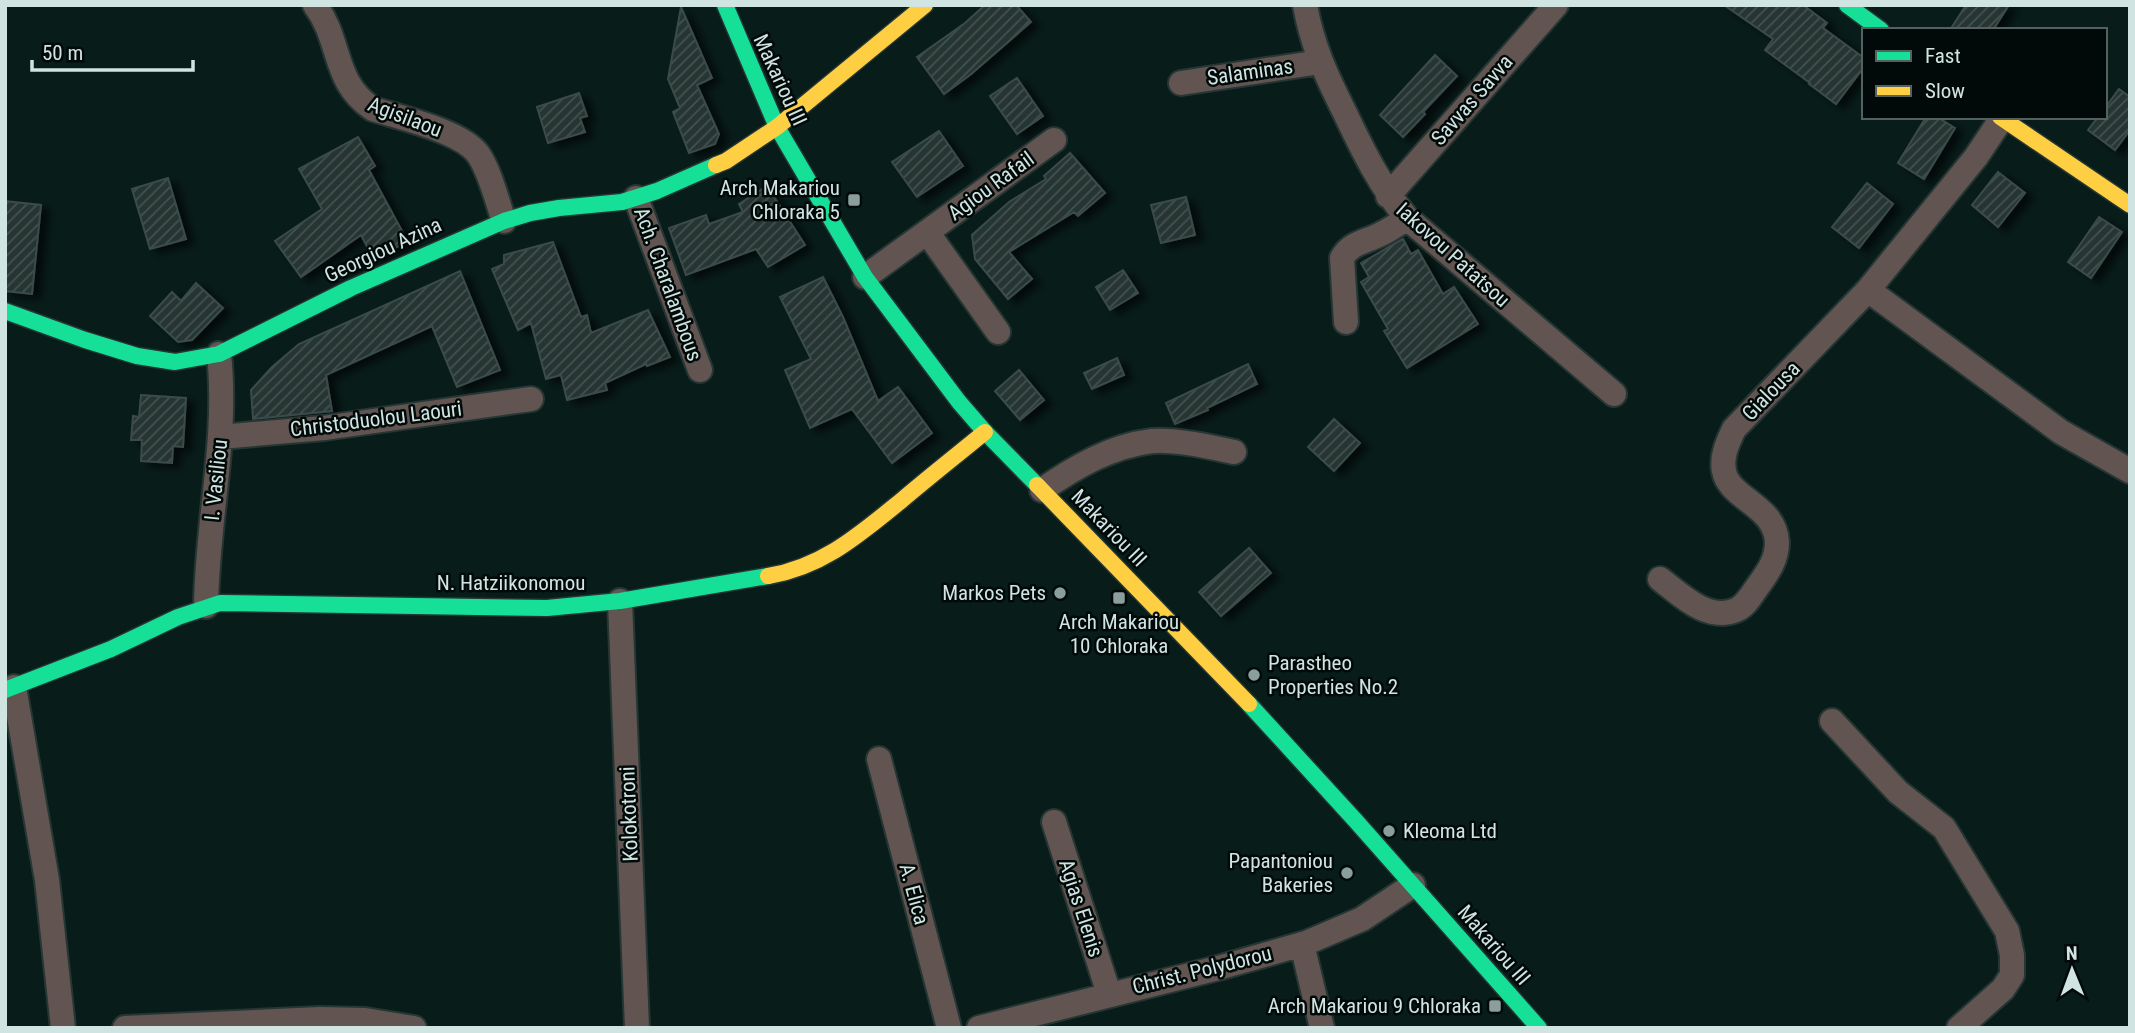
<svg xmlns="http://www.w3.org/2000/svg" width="2135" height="1033" font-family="'Roboto Condensed',sans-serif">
<defs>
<pattern id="building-hatch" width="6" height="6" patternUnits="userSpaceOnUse" patternTransform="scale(1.75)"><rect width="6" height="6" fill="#253533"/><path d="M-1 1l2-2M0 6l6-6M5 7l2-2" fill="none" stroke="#445250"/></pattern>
<filter id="shadow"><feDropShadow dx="8" dy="4.5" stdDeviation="3.5" flood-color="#0009"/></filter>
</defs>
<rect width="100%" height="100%" fill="#081c1a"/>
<path fill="url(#building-hatch)" stroke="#3b4b49" stroke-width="2" filter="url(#shadow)" d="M 985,5 L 1016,5 L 1031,22 L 970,75 L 944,94 L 917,57 L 965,23 Z
M 1724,5 L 1803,5 L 1827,23 L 1823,28 L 1864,58 L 1864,67 L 1836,104 L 1809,84 L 1810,83 L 1765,50 L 1773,39 Z
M 1966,5 L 2009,5 L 1993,30 L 1950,30 Z
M 681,7 L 712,78 L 697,85 L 719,134 L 715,144 L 689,153 L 673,112 L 680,108 L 668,79 Z
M 1435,55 L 1457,76 L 1423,112 L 1425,114 L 1403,137 L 1380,115 Z
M 1017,78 L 1043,116 L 1017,134 L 990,96 Z
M 2119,89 L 2130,97 L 2130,130 L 2115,150 L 2088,130 L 2098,117 L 2105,117 L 2105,108 Z
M 579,93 L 587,116 L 580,118 L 585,132 L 548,143 L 537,107 Z
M 1926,117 L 1937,117 L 1955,128 L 1924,179 L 1898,163 Z
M 939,131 L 963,166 L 917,197 L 892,162 Z
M 358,137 L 375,166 L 369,170 L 408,242 L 373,258 L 361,235 L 301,277 L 275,241 L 322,209 L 299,169 Z
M 1070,153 L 1105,193 L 1078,216 L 1074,212 L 1009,252 L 1032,279 L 1008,299 L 975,259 L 972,235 L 1009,202 L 1046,179 L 1044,176 Z
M 1998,172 L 2025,193 L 1998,227 L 1972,205 Z
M 168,178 L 186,239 L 150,249 L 132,189 Z
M 1867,183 L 1893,204 L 1859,248 L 1832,227 Z
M 767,186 L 805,245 L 768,267 L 756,249 L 686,275 L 669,228 L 706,215 L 709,224 L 743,212 L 739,204 Z
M 1186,197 L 1195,235 L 1161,243 L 1151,205 Z
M 5,201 L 41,205 L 32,294 L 5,291 Z
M 2099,217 L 2122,232 L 2091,278 L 2068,262 Z
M 1403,239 L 1411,254 L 1418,250 L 1443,294 L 1454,287 L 1478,324 L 1407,368 L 1384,331 L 1388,329 L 1361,282 L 1369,277 L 1361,263 Z
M 553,242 L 581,317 L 587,315 L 591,333 L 648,310 L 670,357 L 647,366 L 646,364 L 605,383 L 607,390 L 567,400 L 561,375 L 546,379 L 531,323 L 518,330 L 492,269 L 504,264 L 504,255 Z
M 1123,270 L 1138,293 L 1110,310 L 1096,287 Z
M 460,271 L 500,370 L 457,387 L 432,326 L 326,375 L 332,411 L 253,419 L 251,390 L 272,367 L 299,344 Z
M 823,277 L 843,317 L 878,401 L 898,387 L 932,433 L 892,463 L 852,409 L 810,428 L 785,370 L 811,359 L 780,297 Z
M 196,283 L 223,308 L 192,340 L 178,342 L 150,316 L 172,292 L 181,301 Z
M 1117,358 L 1124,375 L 1092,389 L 1084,373 Z
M 1248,364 L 1257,384 L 1207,408 L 1208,410 L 1175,424 L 1166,403 Z
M 1019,370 L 1044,400 L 1020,420 L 995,391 Z
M 141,395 L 186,398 L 183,447 L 173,446 L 172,463 L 141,461 L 142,440 L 131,440 L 133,416 L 139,417 Z
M 1334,419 L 1360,443 L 1334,471 L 1308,447 Z
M 1249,548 L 1271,573 L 1221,616 L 1199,592 Z"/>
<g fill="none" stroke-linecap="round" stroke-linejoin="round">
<defs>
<path id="street" d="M 315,5 C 342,41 332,82 373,109 C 401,118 461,131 478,154 C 490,171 497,201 504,221
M 1305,5 C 1312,45 1326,75 1344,111 C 1362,149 1380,186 1407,218 L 1614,394
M 1181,83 L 1320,62
M 1388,196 L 1556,5
M 636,198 L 700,370
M 927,232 L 998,332
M 865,277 L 1054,140
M 1868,290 L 2061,432 L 2130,471
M 1346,322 L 1342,258 C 1351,242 1366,242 1381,234 C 1390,230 1398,224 1407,218
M 220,437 L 324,428 L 531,399
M 1042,490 C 1075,467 1111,446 1152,441 C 1176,439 1211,447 1234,452
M 1660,579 C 1681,595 1707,622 1736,610 C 1746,606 1752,594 1758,586 C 1768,572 1777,560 1777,542 C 1775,505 1729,499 1724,471 C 1721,456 1728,442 1734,429 L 1868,290 L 1976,157 L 2002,118
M 620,601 L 637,1028
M 206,606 C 207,522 228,438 219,354
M 14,687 L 47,880 L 63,1028
M 1832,721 L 1898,792 L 1944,828 L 2007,931 L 2012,955 L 2012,975 L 2003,989 L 1959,1028
M 879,759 L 949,1028
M 1054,822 L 1109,994
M 1302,944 L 1322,1028
M 125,1028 L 320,1019 L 365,1020 L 414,1028
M 979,1028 L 1218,968 L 1306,943 L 1362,919 L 1413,885"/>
<path id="fast" d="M 725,5 L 777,127 L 865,277 L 959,402 L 985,432 L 1037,485
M 1847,5 L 1881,30
M 5,311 L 85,340 L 137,356 L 175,362 L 219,354 L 351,288 L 504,221 L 530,213 L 559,208 L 622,202 L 657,191 L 716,165
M 5,690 L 111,649 L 178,617 L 220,603 L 547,608 L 620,601 L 768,576
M 1249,704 L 1355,820 L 1539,1028"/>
<path id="slow" d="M 2000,117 L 2130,205
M 716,165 L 726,161 L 777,127 L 925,5
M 1037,485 L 1249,704
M 768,576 C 823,567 860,534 902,500 C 929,477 957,455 985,432"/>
</defs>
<use href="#street" stroke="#263634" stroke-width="28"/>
<use href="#fast" stroke="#263634" stroke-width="19"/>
<use href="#slow" stroke="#263634" stroke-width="19"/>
<use href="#street" stroke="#625551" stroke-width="24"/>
<use href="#fast" stroke="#16e098" stroke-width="16"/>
<use href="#slow" stroke="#ffcf43" stroke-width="16"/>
</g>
<g fill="#8a9e9b" stroke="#010a09" stroke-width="2.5">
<rect x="847" y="193" width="14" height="14" rx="3.5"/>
<circle cx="1060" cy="593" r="7"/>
<rect x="1112" y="591" width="14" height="14" rx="3.5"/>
<circle cx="1254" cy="675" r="7"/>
<circle cx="1389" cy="831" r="7"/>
<circle cx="1347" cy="873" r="7"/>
<rect x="1488" y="999" width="14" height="14" rx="3.5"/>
</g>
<g text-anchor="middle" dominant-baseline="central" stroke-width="5" stroke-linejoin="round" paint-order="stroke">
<g font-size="21" fill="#d0e4e1" stroke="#010a09">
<text transform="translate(1250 72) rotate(-8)">Salaminas</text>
<text transform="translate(780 80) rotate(65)">Makariou III</text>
<text transform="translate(1472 100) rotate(-49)">Savvas Savva</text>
<text transform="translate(405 117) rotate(21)">Agisilaou</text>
<text transform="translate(991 186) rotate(-36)">Agiou Rafail</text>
<text transform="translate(383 250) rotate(-25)">Georgiou Azina</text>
<text transform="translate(1453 255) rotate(42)">Iakovou Patatsou</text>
<text transform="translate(668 284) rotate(70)">Ach. Charalambous</text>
<text transform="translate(1771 391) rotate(-46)">Gialousa</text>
<text transform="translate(376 419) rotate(-7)">Christoduolou Laouri</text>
<text transform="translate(216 480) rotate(-84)">I. Vasiliou</text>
<text transform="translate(1109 528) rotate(46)">Makariou III</text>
<text x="511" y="583">N. Hatziikonomou</text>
<text transform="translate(629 814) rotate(-92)">Kolokotroni</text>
<text transform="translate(914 894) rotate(75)">A. Elica</text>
<text transform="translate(1081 908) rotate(72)">Agias Elenis</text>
<text transform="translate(1494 945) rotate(49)">Makariou III</text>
<text transform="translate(1202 970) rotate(-14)">Christ. Polydorou</text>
</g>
<g font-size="21" fill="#d0e4e1" stroke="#010a09" text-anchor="end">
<text x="840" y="188">Arch Makariou<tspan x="840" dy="24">Chloraka 5</tspan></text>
<text x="1046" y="593">Markos Pets</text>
<text x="1119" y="622" text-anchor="middle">Arch Makariou<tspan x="1119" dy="24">10 Chloraka</tspan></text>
<text x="1268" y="663" text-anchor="start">Parastheo<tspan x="1268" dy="24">Properties No.2</tspan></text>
<text x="1403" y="831" text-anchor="start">Kleoma Ltd</text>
<text x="1333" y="861">Papantoniou<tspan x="1333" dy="24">Bakeries</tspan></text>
<text x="1481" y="1006">Arch Makariou 9 Chloraka</text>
</g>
</g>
<rect width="2135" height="1033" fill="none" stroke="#d0e4e1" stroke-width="14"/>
<rect x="1862" y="28" width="245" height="91" fill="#010a09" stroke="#54615f" stroke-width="2"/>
<rect x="1876" y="51" width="35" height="10" fill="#16e098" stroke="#54615f" stroke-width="2"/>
<text x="1925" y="63" font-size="21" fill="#d0e4e1">Fast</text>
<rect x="1876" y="86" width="35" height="10" fill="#ffcf43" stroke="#54615f" stroke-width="2"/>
<text x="1925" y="98" font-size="21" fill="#d0e4e1">Slow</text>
<g transform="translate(2072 970) rotate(359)" stroke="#010a09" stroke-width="5" paint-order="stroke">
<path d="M0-5L12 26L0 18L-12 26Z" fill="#d0e4e1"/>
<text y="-10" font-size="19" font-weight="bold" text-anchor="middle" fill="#d0e4e1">N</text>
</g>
<path d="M32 60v10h161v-10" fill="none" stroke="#d0e4e1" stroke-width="3.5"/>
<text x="42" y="60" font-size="21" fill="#d0e4e1" stroke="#010a09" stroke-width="5" paint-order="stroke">50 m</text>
</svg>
